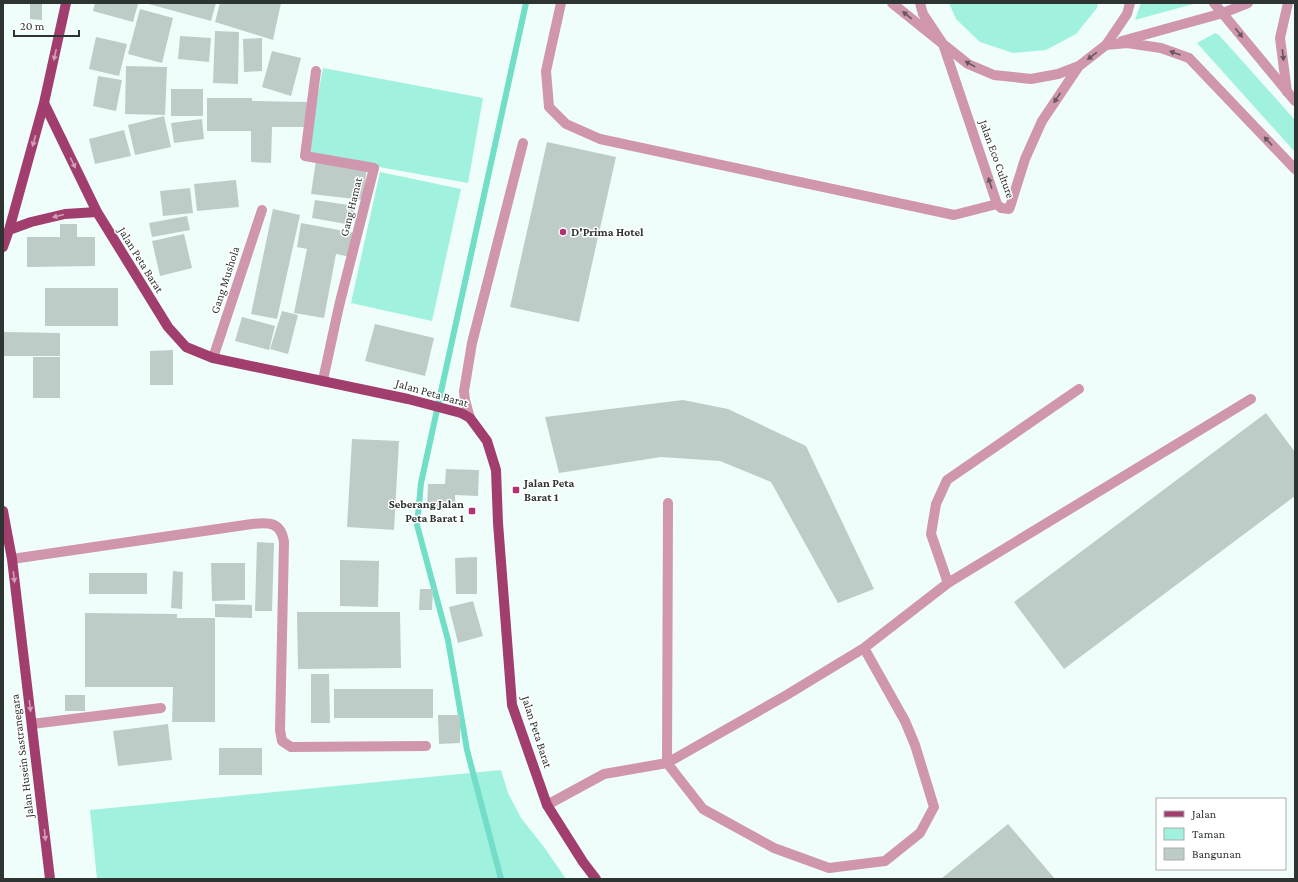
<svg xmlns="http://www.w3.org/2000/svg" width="1298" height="882" font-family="'Crimson Pro',serif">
<rect width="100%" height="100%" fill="#effefa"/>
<path fill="#a1f1df" d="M 949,3 L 1098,3 L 1097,8 L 1076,34 L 1046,50 L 1013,53 L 980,42 L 956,19 Z
M 1141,3 L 1192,3 L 1193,4 L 1135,20 Z
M 1215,33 L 1219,35 L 1295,120 L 1295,152 L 1197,43 Z
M 323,68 L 483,98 L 468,183 L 307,154 Z
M 380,172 L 461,189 L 432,321 L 351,303 Z
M 501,770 L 508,793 L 521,818 L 544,847 L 566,879 L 97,879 L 90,810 Z"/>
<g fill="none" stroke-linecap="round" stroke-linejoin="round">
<path stroke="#73dec7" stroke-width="6" d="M 501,879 L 467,750 L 448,640 L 417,525 L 421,483 L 526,3"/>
</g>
<path fill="#beccc8" d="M 30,3 L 42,3 L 42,20 L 30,19 Z
M 95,3 L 133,3 L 138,4 L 133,22 L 93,11 Z
M 145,3 L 216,3 L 211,21 Z
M 220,3 L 281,3 L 273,40 L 215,22 Z
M 140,9 L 173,18 L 162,63 L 128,54 Z
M 215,31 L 239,32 L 238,84 L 213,83 Z
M 180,36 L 211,38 L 209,62 L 178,59 Z
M 96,37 L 127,44 L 119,76 L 89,69 Z
M 262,38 L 262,71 L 244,72 L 243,39 Z
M 272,51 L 301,58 L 291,96 L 262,87 Z
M 126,66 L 167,67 L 165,115 L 125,114 Z
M 98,76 L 122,80 L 116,111 L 93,106 Z
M 171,89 L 203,89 L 203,116 L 171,116 Z
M 207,98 L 252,98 L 252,101 L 307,102 L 306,127 L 272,127 L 271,163 L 251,162 L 251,131 L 207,131 Z
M 164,116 L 171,147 L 135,155 L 128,125 Z
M 202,119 L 204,139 L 174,143 L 171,123 Z
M 124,130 L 131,156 L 95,164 L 89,139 Z
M 547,142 L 616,157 L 579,322 L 510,307 Z
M 316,160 L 367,167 L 363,200 L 311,194 Z
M 236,180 L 239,207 L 197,211 L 194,184 Z
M 190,188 L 193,213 L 163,216 L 160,191 Z
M 315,200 L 355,206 L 352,225 L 312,218 Z
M 273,209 L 300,215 L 277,319 L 251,314 Z
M 187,216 L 190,230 L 152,237 L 149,223 Z
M 301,223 L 355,233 L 351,257 L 336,254 L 324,318 L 294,313 L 307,249 L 297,247 Z
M 60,224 L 77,224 L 77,237 L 95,237 L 95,266 L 27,267 L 27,237 L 60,237 Z
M 184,234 L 192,268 L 160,276 L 152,241 Z
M 45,288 L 118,288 L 118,326 L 45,326 Z
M 282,311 L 298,315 L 288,354 L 270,349 Z
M 242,317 L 275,326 L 269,350 L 235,341 Z
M 375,324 L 434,338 L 425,376 L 365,361 Z
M 4,332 L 60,333 L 60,356 L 4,356 Z
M 173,350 L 173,385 L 150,385 L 150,351 Z
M 33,357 L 60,357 L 60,398 L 33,398 Z
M 683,400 L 728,409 L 806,446 L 874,589 L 838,603 L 771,482 L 720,461 L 661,457 L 559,473 L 545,417 Z
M 1266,413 L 1295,452 L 1295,496 L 1064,669 L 1014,602 Z
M 352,439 L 399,441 L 394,530 L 347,527 Z
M 446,469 L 479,470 L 478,496 L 455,495 L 455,508 L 427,507 L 428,484 L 445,484 Z
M 257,542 L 274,543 L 272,611 L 255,611 Z
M 477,557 L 477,594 L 456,594 L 455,558 Z
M 340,560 L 379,561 L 378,607 L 340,606 Z
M 211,563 L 245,563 L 245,600 L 212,601 Z
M 173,571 L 183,572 L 182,609 L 171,608 Z
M 89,573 L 147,573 L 147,594 L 89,594 Z
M 420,589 L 433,589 L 432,610 L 419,610 Z
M 473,601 L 483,636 L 458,643 L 449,607 Z
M 215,604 L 252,605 L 252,618 L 215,617 Z
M 297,612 L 400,612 L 401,668 L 298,669 Z
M 85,613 L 177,614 L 177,618 L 215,618 L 215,722 L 172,722 L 173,687 L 85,687 Z
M 311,674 L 329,674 L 330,723 L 311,723 Z
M 334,689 L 433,689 L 433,718 L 334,718 Z
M 65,695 L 85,695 L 85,711 L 65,711 Z
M 438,715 L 460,715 L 460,743 L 439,744 Z
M 168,724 L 172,760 L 118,766 L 113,731 Z
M 219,748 L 262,748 L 262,775 L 219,775 Z
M 1008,824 L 1055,879 L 941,879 Z"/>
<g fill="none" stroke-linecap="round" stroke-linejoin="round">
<path stroke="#cf96ad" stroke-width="10" d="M 561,3 L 546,71 L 549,107 L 566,124 L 600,139 L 954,215 L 997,204
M 892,3 L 943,44 L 997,204 L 1001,208 L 1009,209 L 1010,207 L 1025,159 L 1042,121 L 1079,66
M 920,3 L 923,14 L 943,44 L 968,64 L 994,75 L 1031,79 L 1058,74 L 1079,66 L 1106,45 L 1127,14 L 1130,3
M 1214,3 L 1295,101
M 1122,41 L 1223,13 L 1248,3
M 1106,45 L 1127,43 L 1161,48 L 1189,58 L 1295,169
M 316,71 L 305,156 L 374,168 L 339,306 L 323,380
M 1287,92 L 1280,38 L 1288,3
M 213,358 L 262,210
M 470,418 L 465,400 L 464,391 L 472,343 L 523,143
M 668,503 L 667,763 L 703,809 L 774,848 L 829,868 L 885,861 L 920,833 L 934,807 L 915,745 L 905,721 L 864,648
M 12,559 L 252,524 C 269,522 281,522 284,542 L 280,730 L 282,741 L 291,747 L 426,746
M 948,583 L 931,534 L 936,504 L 947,480 L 1079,389
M 32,724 L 161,708
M 547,805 L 604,774 L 667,763 L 785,696 L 864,648 L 948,583 L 1251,399"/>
<path stroke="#a13e6e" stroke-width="10" d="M 44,103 L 97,212 L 168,327 L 186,347 L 213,358 L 408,399 L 461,413 L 470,418 L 487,441 L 496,470 L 498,523 L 512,705 L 547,805 L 583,862 L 596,879
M 9,230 L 31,222 L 65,214 L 97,212
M 3,247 L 9,230 L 44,103 L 66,3
M 3,511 L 12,559 L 50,879"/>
</g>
<defs><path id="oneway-solid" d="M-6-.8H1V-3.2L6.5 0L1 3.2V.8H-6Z"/></defs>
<g fill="#66565d">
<use href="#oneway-solid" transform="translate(907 15) rotate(-141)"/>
<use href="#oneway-solid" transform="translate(1239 33) rotate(51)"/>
<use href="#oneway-solid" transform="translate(1175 53) rotate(-160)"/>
<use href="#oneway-solid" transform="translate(1283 55) rotate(83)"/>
<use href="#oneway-solid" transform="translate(1092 56) rotate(143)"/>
<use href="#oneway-solid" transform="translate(970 64) rotate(-151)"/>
<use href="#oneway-solid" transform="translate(1057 98) rotate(124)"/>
<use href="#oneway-solid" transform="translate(1268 141) rotate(-133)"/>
<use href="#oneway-solid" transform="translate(990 183) rotate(-108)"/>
</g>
<g fill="#d09eb6">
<use href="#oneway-solid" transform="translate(55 55) rotate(102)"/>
<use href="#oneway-solid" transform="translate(34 141) rotate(106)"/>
<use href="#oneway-solid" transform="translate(73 163) rotate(64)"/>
<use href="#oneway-solid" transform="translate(58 216) rotate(166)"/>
<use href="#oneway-solid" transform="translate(14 577) rotate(83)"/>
<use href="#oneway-solid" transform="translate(30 706) rotate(83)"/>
<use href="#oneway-solid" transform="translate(45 835) rotate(83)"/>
</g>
<g fill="#b43075" stroke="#fff" stroke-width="1.5">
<circle cx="563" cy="232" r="4"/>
<rect x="512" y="486" width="8" height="8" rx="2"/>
<rect x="468" y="507" width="8" height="8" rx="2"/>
</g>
<g text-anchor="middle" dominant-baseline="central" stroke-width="3" stroke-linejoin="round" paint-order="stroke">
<g font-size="12" fill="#2e3432" stroke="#fff">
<text transform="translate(997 159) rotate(70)">Jalan Eco Culture</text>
<text transform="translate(351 207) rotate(-76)">Gang Hamat</text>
<text transform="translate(141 260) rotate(58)">Jalan Peta Barat</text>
<text transform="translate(225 280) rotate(-72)">Gang Mushola</text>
<text transform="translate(432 393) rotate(16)">Jalan Peta Barat</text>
<text transform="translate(537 732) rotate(72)">Jalan Peta Barat</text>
<text transform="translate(22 756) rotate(-97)">Jalan Husein Sastranegara</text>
</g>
<g font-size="12" font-weight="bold" fill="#2e3432" stroke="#fff" text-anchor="start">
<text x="571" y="232">D'Prima Hotel</text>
<text x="524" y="483">Jalan Peta<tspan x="524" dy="14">Barat 1</tspan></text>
<text x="464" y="504" text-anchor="end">Seberang Jalan<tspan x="464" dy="14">Peta Barat 1</tspan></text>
</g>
</g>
<rect width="1298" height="882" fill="none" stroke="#2e3432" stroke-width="8"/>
<rect x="1156" y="798" width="130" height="72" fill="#ffffff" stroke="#abaead"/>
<rect x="1164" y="811" width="20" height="6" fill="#a13e6e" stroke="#abaead"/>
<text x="1192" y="818" font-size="12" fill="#2e3432">Jalan</text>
<rect x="1164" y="828" width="20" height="12" fill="#a1f1df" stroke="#abaead"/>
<text x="1192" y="838" font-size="12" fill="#2e3432">Taman</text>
<rect x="1164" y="848" width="20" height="12" fill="#beccc8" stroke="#abaead"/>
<text x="1192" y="858" font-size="12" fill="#2e3432">Bangunan</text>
<path d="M14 30v6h65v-6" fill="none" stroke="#2e3432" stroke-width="2"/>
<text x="20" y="30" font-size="12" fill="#2e3432" stroke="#ffffff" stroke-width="3" paint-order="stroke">20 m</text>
</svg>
